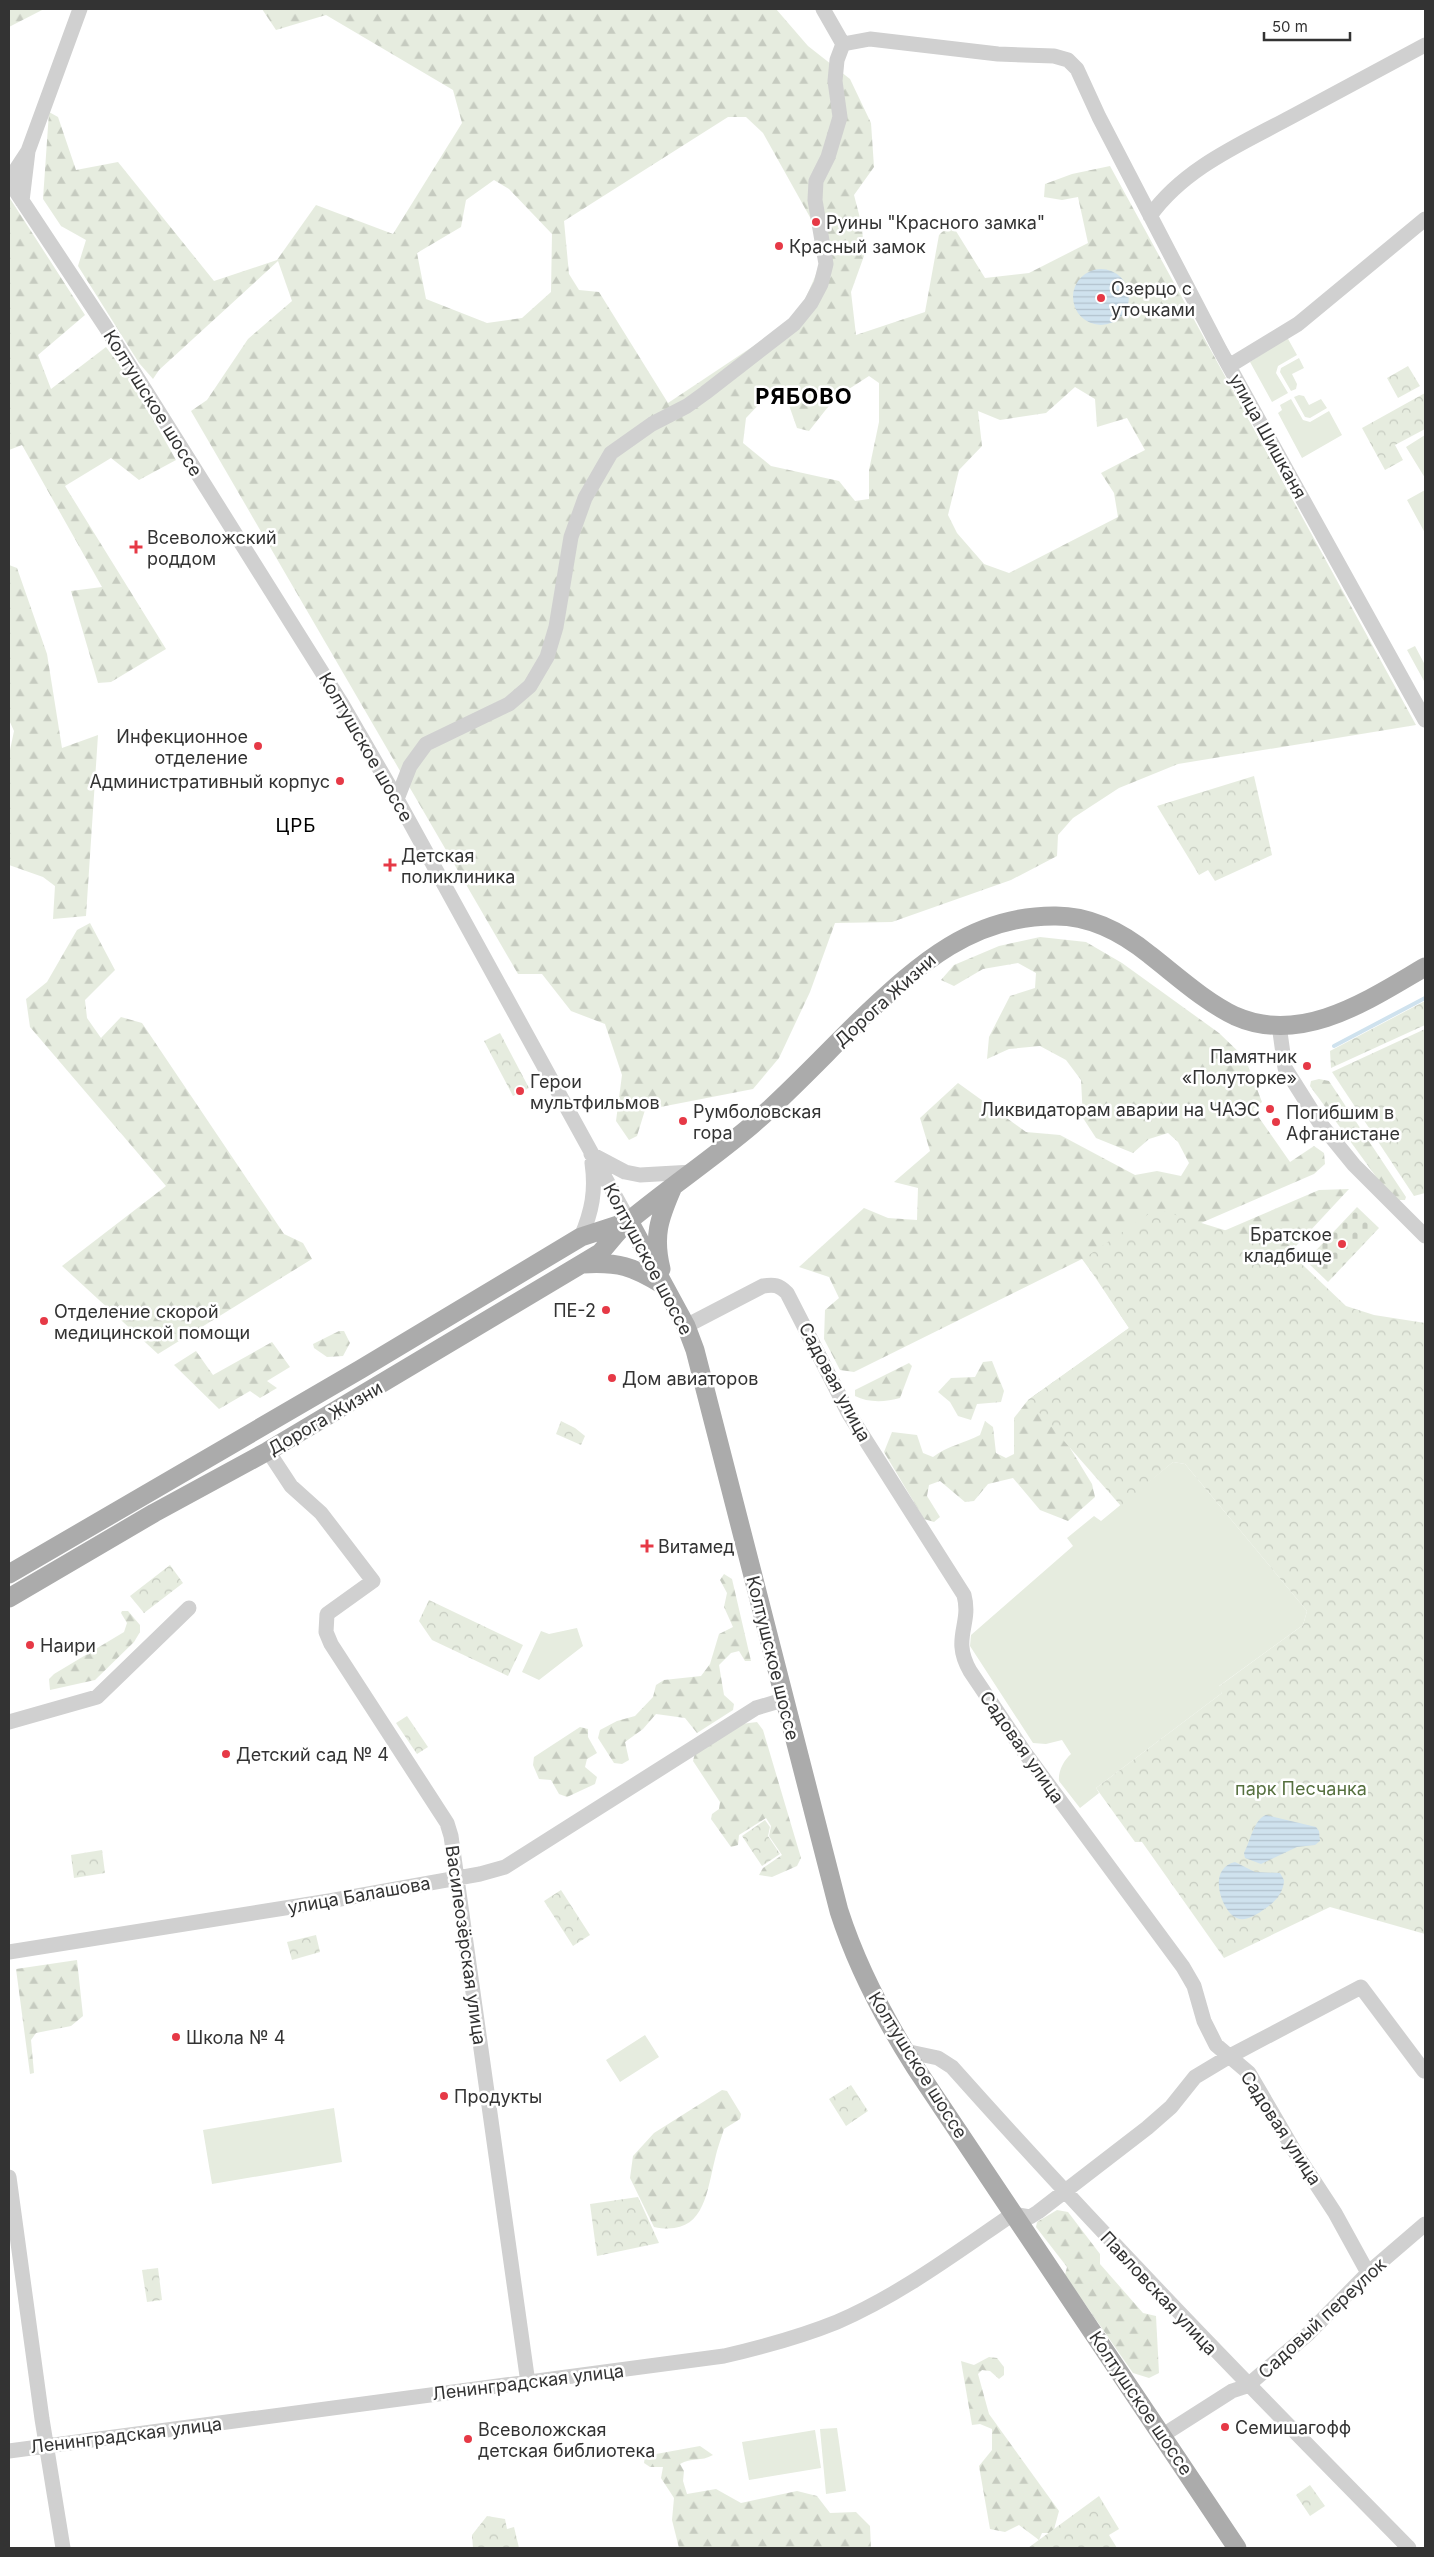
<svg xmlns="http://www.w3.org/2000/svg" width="1434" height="2557" font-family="Inter,sans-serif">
<defs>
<pattern id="forest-firs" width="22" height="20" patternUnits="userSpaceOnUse" patternTransform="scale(1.25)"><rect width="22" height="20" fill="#e6ecdf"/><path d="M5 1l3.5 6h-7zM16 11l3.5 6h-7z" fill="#c6cbc0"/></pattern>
<pattern id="cemetery-stones" width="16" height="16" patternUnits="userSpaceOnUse" patternTransform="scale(1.25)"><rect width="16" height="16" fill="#e6ecdf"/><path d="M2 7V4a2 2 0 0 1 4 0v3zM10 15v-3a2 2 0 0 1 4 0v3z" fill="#c6cbc0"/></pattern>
<pattern id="park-crowns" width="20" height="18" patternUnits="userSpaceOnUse" patternTransform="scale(1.25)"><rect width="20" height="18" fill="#e6ecdf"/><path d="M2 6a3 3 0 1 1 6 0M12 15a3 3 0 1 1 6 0" fill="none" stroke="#c6cbc0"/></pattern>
<pattern id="water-rules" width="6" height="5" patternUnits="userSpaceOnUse" patternTransform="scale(1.25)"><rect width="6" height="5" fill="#cfe2ee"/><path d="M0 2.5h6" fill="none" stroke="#b2c2cd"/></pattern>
</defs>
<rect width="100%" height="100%" fill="#fff"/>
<path fill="#e6ecdf" d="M 1287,337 L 1297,355 L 1278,366 L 1276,373 L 1288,393 L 1272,402 L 1250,362 Z
M 1299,358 L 1304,368 L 1292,374 L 1297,384 L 1296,389 L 1291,391 L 1280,372 L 1281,368 Z
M 1299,395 L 1304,396 L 1309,405 L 1321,399 L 1327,408 L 1310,418 L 1305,417 L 1294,397 Z
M 1291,399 L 1303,420 L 1310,422 L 1329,411 L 1342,435 L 1302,458 L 1278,413 L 1282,410 L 1280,405 Z
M 1425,435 L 1425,478 L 1406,447 Z
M 1425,490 L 1425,533 L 1407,500 Z
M 1415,646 L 1425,665 L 1424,681 L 1407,650 Z
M 1173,1462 L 1185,1464 L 1307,1611 L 1303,1625 L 1219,1686 L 1222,1693 L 1096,1788 L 1099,1793 L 1080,1808 L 1059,1781 C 1058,1771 1064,1760 1071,1754 L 1062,1740 L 1046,1744 L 1033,1743 L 970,1646 L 971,1635 L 1073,1546 L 1067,1538 L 1094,1516 L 1101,1521 Z
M 577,1628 L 583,1646 L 539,1680 L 522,1672 L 541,1631 L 549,1634 Z
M 645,2035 L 659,2057 L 620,2082 L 606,2060 Z
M 334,2108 L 342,2162 L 212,2184 L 203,2130 Z
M 837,2428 L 846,2491 L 826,2494 L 820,2429 Z
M 815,2430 L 821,2468 L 749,2480 L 742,2442 Z"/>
<path fill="url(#forest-firs)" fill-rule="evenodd" d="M 9,9 L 44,9 L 9,27 Z
M 262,9 L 776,9 L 808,46 L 850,79 L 871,123 L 874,167 L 854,195 L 862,226 L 864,256 L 851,292 L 856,335 L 925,312 L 939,235 L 951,223 L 985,278 L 1029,273 L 1088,243 L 1078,197 L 1062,200 L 1044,197 L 1045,184 L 1072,174 L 1110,166 L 1416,725 L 1178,764 L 1119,788 L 1073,818 L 1058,835 L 1057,856 L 1011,880 L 892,922 L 835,923 L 810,992 L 779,1058 L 753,1089 L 645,1110 L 637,1136 L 629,1140 L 616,1121 L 622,1075 L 605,1024 L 571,1011 L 542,974 L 518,974 L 191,411 L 207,400 L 248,339 L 292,301 L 278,261 L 159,370 L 153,379 L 139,363 L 78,266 L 86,240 L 61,226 L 43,199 L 49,112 L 58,117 L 76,170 L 118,162 L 214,281 L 277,260 L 316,205 L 393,234 L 462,123 L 453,90 L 326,15 L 276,30 ZM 728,117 L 746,117 L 763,133 L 816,228 L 821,263 L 804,302 L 782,327 L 668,403 L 599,292 L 579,290 L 569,274 L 564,221 ZM 494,180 L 509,189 L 552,234 L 551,292 L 522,318 L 487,323 L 426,299 L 417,253 L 461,227 L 466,200 ZM 869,376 L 879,383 L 879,422 L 869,470 L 869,499 L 855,501 L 839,481 L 771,466 L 743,443 L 746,418 L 765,398 L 784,391 L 797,428 L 809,431 L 835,398 ZM 1075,387 L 1095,399 L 1097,427 L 1127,418 L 1145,450 L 1101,473 L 1114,493 L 1118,517 L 1009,573 L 984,564 L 957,533 L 948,515 L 959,470 L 982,446 L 978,411 L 1000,420 L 1046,413 Z
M 9,197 L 85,315 L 38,355 L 51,389 L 106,347 L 132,382 L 176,460 L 139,480 L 111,458 L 65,486 L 166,649 L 111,682 L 98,683 L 71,591 L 102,587 L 22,445 L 9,450 Z
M 9,565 L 17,568 L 47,654 L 62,748 L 98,735 L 86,916 L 53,919 L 55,886 L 43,877 L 9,865 L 9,755 L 14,731 L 9,720 Z
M 90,923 L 115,970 L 85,1000 L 87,1018 L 101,1038 L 121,1017 L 142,1023 L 284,1234 L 303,1243 L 312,1259 L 158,1354 L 62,1266 L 166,1186 L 30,1027 L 26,999 L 47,982 L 77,930 Z
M 1040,937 L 1086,942 L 1122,963 L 1219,1033 L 1245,1058 L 1262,1102 L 1253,1109 L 1290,1162 L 1314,1146 L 1324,1153 L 1325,1164 L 1314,1174 L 1201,1223 L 1212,1236 L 1319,1190 L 1349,1189 L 1282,1261 L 1093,1274 L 1082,1259 L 854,1372 L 840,1370 L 824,1339 L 825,1310 L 839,1298 L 829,1277 L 799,1267 L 864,1208 L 888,1218 L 917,1220 L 918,1188 L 894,1182 L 930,1151 L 920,1118 L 958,1083 L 1026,1132 L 1060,1135 L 1135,1175 L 1157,1171 L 1181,1176 L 1189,1163 L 1178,1142 L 1168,1133 L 1149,1139 L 1133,1153 L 1096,1138 L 1083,1118 L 1081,1080 L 1066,1060 L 1040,1046 L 1009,1049 L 987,1059 L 989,1037 L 1010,996 L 1035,988 L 1036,973 L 1018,963 L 983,969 L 954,986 L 941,980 L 954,965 L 999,946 Z
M 1319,1079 L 1329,1081 L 1406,1197 L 1405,1200 L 1393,1200 L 1310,1086 L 1311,1081 Z
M 1108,1296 L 1167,1316 L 1070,1448 L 1092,1484 L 1095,1497 L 1068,1521 L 1040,1510 L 1013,1478 L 988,1484 L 974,1501 L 965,1502 L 940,1481 L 929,1485 L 927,1496 L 940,1517 L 934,1522 L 924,1519 L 884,1452 L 892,1432 L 917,1435 L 923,1453 L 933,1457 C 947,1446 965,1443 980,1435 L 985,1421 L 993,1427 L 996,1453 L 1006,1458 L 1014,1454 L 1014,1418 L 1028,1400 L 1129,1328 Z
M 339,1331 L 344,1331 L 350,1343 L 343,1356 L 327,1357 L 314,1348 L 313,1344 Z
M 272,1342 L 290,1367 L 267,1381 L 277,1388 L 260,1398 L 250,1391 L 219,1409 L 174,1365 L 196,1351 L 213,1375 Z
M 992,1361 L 1004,1391 L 1001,1402 L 977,1404 L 971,1420 L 958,1416 L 950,1402 L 938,1392 L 951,1378 L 975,1377 L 983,1362 Z
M 909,1363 L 912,1366 L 900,1398 C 886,1402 868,1403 855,1396 L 855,1390 Z
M 724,1574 L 732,1579 L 751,1661 L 745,1661 L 739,1651 L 731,1653 L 719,1665 L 724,1695 L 734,1704 L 733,1710 L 697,1733 L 685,1718 L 656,1714 L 643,1729 L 625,1742 L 629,1760 L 622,1764 L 614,1763 L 598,1738 L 600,1730 L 617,1721 L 635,1716 L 653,1697 L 656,1685 L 664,1680 L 701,1676 L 710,1664 L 719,1634 L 733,1627 L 724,1607 L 727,1593 L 720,1580 Z
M 122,1611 L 128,1611 L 140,1625 L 140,1632 L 134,1642 L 95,1680 L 50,1690 L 49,1679 L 54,1674 L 124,1632 L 127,1623 L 121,1613 Z
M 757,1722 L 763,1730 L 801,1858 L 797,1866 L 772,1877 L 759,1875 L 763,1868 L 782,1855 L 769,1836 L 771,1826 L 766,1818 L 739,1835 L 738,1845 L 731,1847 L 711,1819 L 712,1814 L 719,1809 L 720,1802 L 693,1761 L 695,1753 L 741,1724 Z
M 580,1727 L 588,1729 L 588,1737 L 597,1753 L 587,1759 L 585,1767 L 597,1777 L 595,1784 L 567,1797 L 559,1794 L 551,1780 L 539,1779 L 533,1765 L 534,1757 Z
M 77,1960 L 83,2016 L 71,2026 L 36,2033 L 31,2040 L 34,2073 L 30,2074 L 16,1969 Z
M 722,2090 L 727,2091 L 741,2114 L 740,2119 L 724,2129 C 721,2139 717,2149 715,2159 C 706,2195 704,2237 654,2227 L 630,2178 L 633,2156 L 654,2133 Z
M 1057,2210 L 1068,2212 L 1100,2254 L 1100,2264 L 1143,2313 L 1156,2316 L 1159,2373 L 1149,2378 L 1133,2373 L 1065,2275 L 1067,2267 L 1036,2227 L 1037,2222 Z
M 989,2357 L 997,2358 L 1004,2367 L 1004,2375 L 999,2379 L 990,2371 L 982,2370 L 978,2374 L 989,2414 L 1059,2511 L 1053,2533 L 1042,2533 L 1039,2540 L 1019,2525 L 1005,2532 L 990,2529 L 979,2466 L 992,2450 L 992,2429 L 980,2424 L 972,2425 L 961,2361 L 974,2365 Z
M 700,2446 L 713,2455 C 701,2462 691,2457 680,2464 L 684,2471 L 683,2481 L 687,2494 L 716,2489 L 741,2503 L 797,2491 L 817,2496 L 830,2513 L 856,2512 L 870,2526 L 871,2548 L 679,2548 L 672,2520 L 674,2498 L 661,2478 L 663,2467 L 650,2467 L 644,2463 L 645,2456 Z"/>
<path fill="url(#cemetery-stones)" d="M 1357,1207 L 1379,1228 L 1328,1282 L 1306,1261 Z"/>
<path fill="url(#park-crowns)" d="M 1408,366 L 1420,386 L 1398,398 L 1387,378 Z
M 1425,393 L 1425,429 L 1395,445 L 1403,460 L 1385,470 L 1362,428 Z
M 1254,776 L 1272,855 L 1215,881 L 1208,870 L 1199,875 L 1157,806 Z
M 1425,1001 L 1425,1025 L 1331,1068 L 1330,1051 Z
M 1425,1029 L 1425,1193 L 1414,1196 L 1332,1072 Z
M 500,1033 L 529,1088 L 513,1096 L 484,1041 Z
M 1156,1209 L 1286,1249 L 1346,1306 L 1374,1315 L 1425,1323 L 1425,1934 L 1330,1907 L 1224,1958 L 1142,1842 L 1135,1842 L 1096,1788 L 1222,1693 L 1218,1687 L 1303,1625 L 1307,1611 L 1185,1464 L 1173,1462 L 1121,1506 L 1028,1400 L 1129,1328 L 1083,1259 Z
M 561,1421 L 575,1428 L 585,1436 L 581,1445 L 556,1434 Z
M 170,1565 L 183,1583 L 144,1613 L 130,1596 Z
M 429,1600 L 523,1645 L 508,1676 L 432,1640 L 419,1621 Z
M 407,1716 L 428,1747 L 417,1754 L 396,1723 Z
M 765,1820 L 770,1827 L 768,1836 L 780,1854 L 762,1866 L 742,1836 Z
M 102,1850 L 105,1873 L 74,1878 L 71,1855 Z
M 561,1890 L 590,1935 L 573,1946 L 544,1901 Z
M 316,1935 L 320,1952 L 292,1960 L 287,1942 Z
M 851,2085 L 868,2111 L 846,2126 L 829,2099 Z
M 638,2197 L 659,2243 L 597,2256 L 590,2204 Z
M 158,2268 L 162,2300 L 147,2302 L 142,2270 Z
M 1310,2485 L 1325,2506 L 1310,2516 L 1296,2495 Z
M 1099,2496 L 1119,2529 L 1109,2535 L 1117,2548 L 1028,2548 Z
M 487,2516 L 505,2519 L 507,2529 L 514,2527 L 519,2548 L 473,2548 L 472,2535 Z"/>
<path fill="url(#water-rules)" d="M1073 297a28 28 0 1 1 56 0a28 28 0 1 1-56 0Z
M 1266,1815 L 1316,1827 L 1319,1831 L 1320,1841 L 1315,1845 L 1297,1847 L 1261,1864 L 1245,1858 L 1244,1853 C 1250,1842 1254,1819 1266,1815 Z
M 1235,1862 L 1255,1872 L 1280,1873 L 1284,1880 C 1284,1892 1275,1902 1266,1908 C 1249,1920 1236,1927 1224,1904 C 1217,1890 1214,1867 1235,1862 Z"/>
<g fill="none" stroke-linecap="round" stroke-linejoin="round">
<path stroke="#cfe2ee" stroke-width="4" d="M 1334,1046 L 1425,998"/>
<path stroke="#d0d0d0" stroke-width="15" d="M 843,44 L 870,39 L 998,54 L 1054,56 L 1068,60 L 1077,69 L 1099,117 L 1220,350 L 1425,720
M 28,151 L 80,9
M 9,180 L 28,151 L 22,201
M 9,181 L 105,326 L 342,704 L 397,799 L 629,1221
M 1150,216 C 1184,168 1241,144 1291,117 C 1336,93 1381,69 1425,45
M 1229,366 L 1298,324 L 1425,219
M 397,799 L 410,766 L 426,744 L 509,704 L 530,686 L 547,657 L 556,627 L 571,537 L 585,498 L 611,453 L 652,424 L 687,406 L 705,393 L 794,324 L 811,303 L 821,284 L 826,264 L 815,200 L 816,181 L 828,157 L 840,117 L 835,81 L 837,60 L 843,44 L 823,9
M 1279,1025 L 1285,1068 L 1319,1122 L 1354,1165 L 1425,1236
M 591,1154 L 625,1172 L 640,1175 L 693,1172
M 581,1237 C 592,1211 596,1191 592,1163
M 686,1326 L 763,1286 C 774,1284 779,1285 787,1293 L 849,1414 L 964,1595 C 972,1625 951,1638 970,1671 L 1025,1753 L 1183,1967 L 1194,1986 L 1204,2021 L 1216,2045 L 1249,2073 L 1295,2152 L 1335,2213 L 1368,2273
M 268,1451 L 291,1486 L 321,1513 L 373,1581 L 327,1614 L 326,1632 L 331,1644 L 447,1823 L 451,1836 L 528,2383
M 9,1722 L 97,1697 L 189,1608
M 9,1952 L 329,1901 L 480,1874 L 505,1867 L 756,1708 L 783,1700
M 905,2051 L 938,2058 L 952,2067 C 1099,2232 1253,2390 1409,2548
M 9,2177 L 42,2419 L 63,2548
M 1163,2435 L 1232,2391 L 1247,2386 L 1308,2334 L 1368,2273 L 1425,2224
M 9,2451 L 724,2356 C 763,2347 800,2337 837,2322 C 900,2295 957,2252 1013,2214 L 1030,2217 L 1038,2212 L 1147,2128 L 1171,2107 L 1195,2077 L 1230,2056 L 1361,1987 L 1424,2071"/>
<path stroke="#ababab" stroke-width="19" d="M 629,1221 L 686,1326 L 695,1350 L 839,1911 C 857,1967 884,2018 915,2067 L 1237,2548
M 583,1264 C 619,1262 632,1266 663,1285
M 661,1269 C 653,1236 659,1219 672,1189
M 9,1574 L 361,1369 L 581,1237 L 627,1222
M 9,1598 L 154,1513 L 268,1451 L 600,1253 C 610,1242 619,1229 630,1220 C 670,1187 713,1158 752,1125 C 791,1091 826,1053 863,1017 C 919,964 973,915 1056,916 C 1091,916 1123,933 1150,955 C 1177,976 1204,1001 1235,1016 C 1302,1046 1370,999 1425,967"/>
</g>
<g fill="#e63946" stroke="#fff" stroke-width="2">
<circle cx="816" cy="222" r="5"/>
<circle cx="779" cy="246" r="5"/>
<circle cx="1101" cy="298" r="5"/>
<path d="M133.5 539.5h5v5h5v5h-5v5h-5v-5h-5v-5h5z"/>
<circle cx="258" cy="746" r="5"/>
<circle cx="340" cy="781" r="5"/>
<path d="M387.5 857.5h5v5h5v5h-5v5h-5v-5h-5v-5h5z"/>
<circle cx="1307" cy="1066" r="5"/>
<circle cx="520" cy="1091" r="5"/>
<circle cx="1270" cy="1109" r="5"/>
<circle cx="683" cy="1121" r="5"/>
<circle cx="1276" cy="1122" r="5"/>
<circle cx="1342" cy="1244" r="5"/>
<circle cx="606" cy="1310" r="5"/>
<circle cx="44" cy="1321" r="5"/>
<circle cx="612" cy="1378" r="5"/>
<path d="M644.5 1538.5h5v5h5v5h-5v5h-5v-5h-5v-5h5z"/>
<circle cx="30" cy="1645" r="5"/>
<circle cx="226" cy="1754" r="5"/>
<circle cx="176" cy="2037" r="5"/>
<circle cx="444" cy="2096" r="5"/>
<circle cx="1225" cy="2427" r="5"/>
<circle cx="468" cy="2439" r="5"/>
</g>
<g text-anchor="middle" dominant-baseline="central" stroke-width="5" stroke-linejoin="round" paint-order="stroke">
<g font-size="18" fill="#333" stroke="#fff" text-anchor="start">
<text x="826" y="222">Руины "Красного замка"</text>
<text x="789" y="246">Красный замок</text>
<text x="1111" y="288">Озерцо с<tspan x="1111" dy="21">уточками</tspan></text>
<text x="147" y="537">Всеволожский<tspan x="147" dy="21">роддом</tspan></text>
<text x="248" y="736" text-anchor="end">Инфекционное<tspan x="248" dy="21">отделение</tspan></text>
<text x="330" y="781" text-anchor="end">Административный корпус</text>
<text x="401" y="855">Детская<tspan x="401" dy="21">поликлиника</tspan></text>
<text x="1297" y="1056" text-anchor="end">Памятник<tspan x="1297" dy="21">«Полуторке»</tspan></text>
<text x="530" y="1081">Герои<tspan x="530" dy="21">мультфильмов</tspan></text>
<text x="1260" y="1109" text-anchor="end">Ликвидаторам аварии на ЧАЭС</text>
<text x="693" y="1111">Румболовская<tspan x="693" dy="21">гора</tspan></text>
<text x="1286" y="1112">Погибшим в<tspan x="1286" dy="21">Афганистане</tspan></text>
<text x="1332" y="1234" text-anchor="end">Братское<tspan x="1332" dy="21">кладбище</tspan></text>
<text x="596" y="1310" text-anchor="end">ПЕ-2</text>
<text x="54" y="1311">Отделение скорой<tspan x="54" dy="21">медицинской помощи</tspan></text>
<text x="622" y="1378">Дом авиаторов</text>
<text x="658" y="1546">Витамед</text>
<text x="40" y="1645">Наири</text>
<text x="236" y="1754">Детский сад № 4</text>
<text x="186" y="2037">Школа № 4</text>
<text x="454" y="2096">Продукты</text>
<text x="1235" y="2427">Семишагофф</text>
<text x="478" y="2429">Всеволожская<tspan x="478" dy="21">детская библиотека</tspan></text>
</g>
<g font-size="18" fill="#333" stroke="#fff">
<text transform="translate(153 403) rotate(58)">Колтушское шоссе</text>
<text transform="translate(1268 436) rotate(61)">улица Шишканя</text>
<text transform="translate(366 747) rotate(60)">Колтушское шоссе</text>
<text transform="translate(885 1000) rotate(-42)">Дорога Жизни</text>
<text transform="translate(648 1259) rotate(62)">Колтушское шоссе</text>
<text transform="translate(835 1382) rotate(62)">Садовая улица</text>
<text transform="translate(325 1418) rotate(-30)">Дорога Жизни</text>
<text transform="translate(773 1658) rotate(76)">Колтушское шоссе</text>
<text transform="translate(1022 1747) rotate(55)">Садовая улица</text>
<text transform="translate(359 1895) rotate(-10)">улица Балашова</text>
<text transform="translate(466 1945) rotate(82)">Василеозёрская улица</text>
<text transform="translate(918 2065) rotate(58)">Колтушское шоссе</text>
<text transform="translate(1281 2128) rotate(57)">Садовая улица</text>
<text transform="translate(1159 2293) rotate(47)">Павловская улица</text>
<text transform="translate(1322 2318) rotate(-43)">Садовый переулок</text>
<text transform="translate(528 2382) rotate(-7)">Ленинградская улица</text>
<text transform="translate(1141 2403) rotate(56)">Колтушское шоссе</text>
<text transform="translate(126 2435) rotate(-7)">Ленинградская улица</text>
</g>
<g font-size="18" fill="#56703f" stroke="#fff">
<text x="1301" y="1788">парк Песчанка</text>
</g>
<g font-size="19" letter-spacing="1" fill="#000" stroke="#fff">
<text x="296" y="825">ЦРБ</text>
</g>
<g font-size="22" font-weight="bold" letter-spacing="1" fill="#000" stroke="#fff">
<text x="804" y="396">РЯБОВО</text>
</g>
</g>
<rect width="1434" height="2557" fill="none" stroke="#333333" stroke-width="20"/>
<path d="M1264 32v8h86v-8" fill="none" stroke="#333333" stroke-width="2.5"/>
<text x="1272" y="32" font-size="15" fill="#333333" stroke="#ffffff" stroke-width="4" paint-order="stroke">50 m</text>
</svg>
